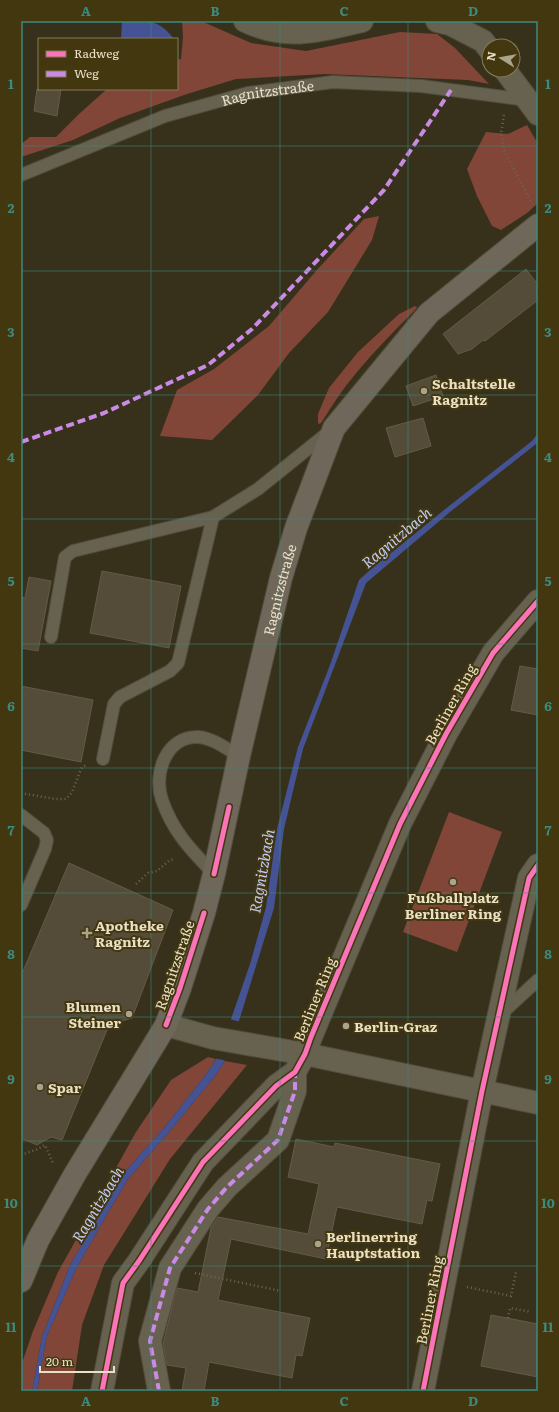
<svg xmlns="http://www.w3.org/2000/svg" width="559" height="1412" font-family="Literata,serif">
<rect width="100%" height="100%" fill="#37311c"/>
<path fill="#814638" d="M 182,21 L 201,21 L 251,43 L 306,51 L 400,32 L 437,34 L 455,48 L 489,84 L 468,80 L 325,74 L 236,79 L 187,94 L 120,118 L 73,140 L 21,157 L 21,144 L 30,137 L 56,137 L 79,114 L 107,89 L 177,89 L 177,60 L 181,59 L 183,37 Z
M 527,125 L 538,144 L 538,203 L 527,213 L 501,230 L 492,226 L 477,196 L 467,169 L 486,132 L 508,134 Z
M 379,216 L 372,240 L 328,312 L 289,353 L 258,395 L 212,440 L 160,436 L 177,390 L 214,369 L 269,326 L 316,271 L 364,219 Z
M 415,306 L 417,307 L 415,310 C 390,335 366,360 345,387 C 336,399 329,411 321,423 L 318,424 L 318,414 L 329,388 L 358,352 L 399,314 Z
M 449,812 L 502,832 L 457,952 L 403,932 Z
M 208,1057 L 216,1059 L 207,1073 L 164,1128 L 122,1175 L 70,1265 L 42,1337 L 32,1391 L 21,1391 L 21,1366 L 33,1331 L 58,1272 L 136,1132 L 171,1080 Z
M 225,1061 L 247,1065 L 170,1159 L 104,1265 L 82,1325 L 72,1391 L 37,1391 L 47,1336 L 76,1269 L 109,1211 L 128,1179 L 169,1132 L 215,1076 Z"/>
<path fill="#455293" d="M 122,21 C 146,21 158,18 174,39 L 121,39 Z
M 538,433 L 538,441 L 536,444 L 450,512 L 366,583 L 303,749 L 284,829 L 274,908 L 239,1021 L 225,1061 L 215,1076 L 169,1132 L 128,1179 L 109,1211 L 76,1269 L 47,1336 L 37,1391 L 32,1391 L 42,1337 L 70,1265 L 122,1175 L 164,1128 L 207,1073 L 216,1059 L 231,1019 L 250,964 L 266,907 L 277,829 L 298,747 L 330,665 L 359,580 L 369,571 L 444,510 L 532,441 Z"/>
<path fill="#37311c" d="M 229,1019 L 241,1022 L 227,1061 L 214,1058 Z"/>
<path fill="#544c39" stroke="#635a47" d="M 37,89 L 61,89 L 57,116 L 34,111 Z
M 526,269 L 538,285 L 538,300 L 485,341 L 483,340 L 472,349 L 458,354 L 443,334 Z
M 436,375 L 443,396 L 413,406 L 406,386 Z
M 423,418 L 431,446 L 395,457 L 386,428 Z
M 102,571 L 181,586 L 169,648 L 90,633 Z
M 29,577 L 51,581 L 38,651 L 21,648 L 21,597 L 25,598 Z
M 520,666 L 538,669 L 538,715 L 511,710 Z
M 21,686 L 93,700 L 81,762 L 21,750 Z
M 69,863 L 173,910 L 132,1018 L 109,1025 L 62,1140 L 51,1137 L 37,1145 L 21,1138 L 21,976 Z
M 296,1139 L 334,1147 L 335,1143 L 440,1164 L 432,1201 L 427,1200 L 422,1224 L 337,1207 L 326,1259 L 231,1239 L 218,1300 L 310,1318 L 302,1356 L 296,1355 L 292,1378 L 209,1362 L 204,1391 L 182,1391 L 186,1368 L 167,1365 L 163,1344 L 166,1331 L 177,1288 L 198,1292 L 211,1228 L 218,1217 L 308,1234 L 319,1184 L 288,1177 Z
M 491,1315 L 538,1324 L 538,1377 L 481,1366 Z"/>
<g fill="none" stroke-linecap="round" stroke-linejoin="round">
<defs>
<g id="lane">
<path id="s1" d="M 21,175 L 165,116 L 248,93 L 333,82 L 421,86 L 527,100"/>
<path d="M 51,637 L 65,557 L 73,551 L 213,517 L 258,489 L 330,431"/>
<path d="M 103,759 L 114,704 L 120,697 L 170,671 L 178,663 L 213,517"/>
<path d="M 21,815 L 44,833 L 47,840 L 45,849 L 21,905"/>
<path d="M 214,874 C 191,850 173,832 162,800 C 153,774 166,736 198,737 C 213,738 227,749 239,756"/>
<path d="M 501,1014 L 538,980"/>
</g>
<path id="street" d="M 245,21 C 287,41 320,31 362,21
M 437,21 L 450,24 L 483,41 L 489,49
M 505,70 L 538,114
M 166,1025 L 213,1038 L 305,1054 L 538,1103
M 102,1391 L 123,1283 L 139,1261 L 203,1162 L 276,1086 L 295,1072 L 305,1054 L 311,1037 L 400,824 L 446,734 L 493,653 L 538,601
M 159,1391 L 150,1341 L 170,1268 L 208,1209 L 227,1187 L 278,1140 L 295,1091 L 295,1072
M 423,1391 L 482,1091 L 529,878 L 538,865"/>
<g id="secondary">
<path id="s2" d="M 21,1281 L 38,1240 L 75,1174 L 166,1025 L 180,988 L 204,913 L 214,874 L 239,756 L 281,578 L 296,528 L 334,428 L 429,313 L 538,225"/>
</g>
</defs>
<use href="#lane" stroke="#524d3c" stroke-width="14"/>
<use href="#street" stroke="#524d3c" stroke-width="24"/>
<use href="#secondary" stroke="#524d3c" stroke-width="24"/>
<path stroke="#6b6655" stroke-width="2.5" stroke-dasharray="1 3" stroke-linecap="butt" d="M 504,115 L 501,133 L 504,150 L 531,202
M 21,793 L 55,799 L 66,799 L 72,792 L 82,767 L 87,765
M 136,884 L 148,873 L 157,871 L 170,860 L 175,859
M 21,1155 L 38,1149 L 45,1145 L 53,1163
M 195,1273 L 281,1291
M 467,1287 L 511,1296 L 516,1272
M 508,1318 L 510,1308 L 531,1312"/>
<use href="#lane" stroke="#67614f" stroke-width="12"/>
<use href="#street" stroke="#67614f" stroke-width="22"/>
<use href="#secondary" stroke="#6f6759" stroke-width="22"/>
<path stroke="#ca8be6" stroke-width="4" stroke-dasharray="8 4" stroke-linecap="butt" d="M 21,442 L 104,413 L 208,365 L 252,329 L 384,190 L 451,90
M 159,1391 L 150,1341 L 170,1268 L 208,1209 L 227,1187 L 278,1140 L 295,1091 L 295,1072"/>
<defs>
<path id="cycleway" d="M 214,874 L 229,807
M 166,1025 L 180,988 L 204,913
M 102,1391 L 123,1283 L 139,1261 L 203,1162 L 276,1086 L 295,1072 L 305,1054 L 311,1037 L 400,824 L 446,734 L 493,653 L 538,601
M 423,1391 L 482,1091 L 529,878 L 538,865"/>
</defs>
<use href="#cycleway" stroke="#433710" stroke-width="8"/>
<use href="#cycleway" stroke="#fb73b8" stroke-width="5"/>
</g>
<path fill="none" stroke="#3b8b80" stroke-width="1" stroke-opacity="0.55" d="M 151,21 L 151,39M 280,21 L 280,1391M 408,21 L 408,1391M 151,89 L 151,1391M 21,146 L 538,146M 21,271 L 538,271M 21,395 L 538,395M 21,519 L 538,519M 21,644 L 538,644M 21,768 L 538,768M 21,893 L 538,893M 21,1017 L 538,1017M 21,1141 L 538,1141M 21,1266 L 538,1266"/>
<g fill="#aba38a" stroke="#433710" stroke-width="1.5">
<circle cx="424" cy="391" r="4"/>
<circle cx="453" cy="882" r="4"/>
<path d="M85 927h4v4h4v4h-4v4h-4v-4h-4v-4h4z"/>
<circle cx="129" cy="1014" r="4"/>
<circle cx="346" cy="1026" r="4"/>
<circle cx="40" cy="1087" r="4"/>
<circle cx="318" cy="1244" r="4"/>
</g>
<g text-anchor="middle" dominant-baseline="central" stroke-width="4" stroke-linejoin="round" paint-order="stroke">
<g font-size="14" fill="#e9e0c6" stroke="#433710">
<text stroke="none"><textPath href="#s1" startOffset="261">Ragnitzstraße</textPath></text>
<text stroke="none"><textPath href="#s2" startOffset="745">Ragnitzstraße</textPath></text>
<text transform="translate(450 704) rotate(-61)">Berliner Ring</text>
<text transform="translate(174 965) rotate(-71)">Ragnitzstraße</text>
<text transform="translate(314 999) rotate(-68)">Berliner Ring</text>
<text transform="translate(429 1300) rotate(-79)">Berliner Ring</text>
</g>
<g font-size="14" font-weight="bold" fill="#e9e0c6" stroke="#433710" text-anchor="start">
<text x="432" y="383">Schaltstelle<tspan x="432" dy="16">Ragnitz</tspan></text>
<text x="453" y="897" text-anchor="middle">Fußballplatz<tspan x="453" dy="16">Berliner Ring</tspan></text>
<text x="95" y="925">Apotheke<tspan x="95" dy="16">Ragnitz</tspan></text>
<text x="121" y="1006" text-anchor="end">Blumen<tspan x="121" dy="16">Steiner</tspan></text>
<text x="354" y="1026">Berlin-Graz</text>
<text x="48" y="1087">Spar</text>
<text x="326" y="1236">Berlinerring<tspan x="326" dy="16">Hauptstation</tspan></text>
</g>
<g font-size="15" font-style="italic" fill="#bfcbf5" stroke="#433710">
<text transform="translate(396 537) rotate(-40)">Ragnitzbach</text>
<text transform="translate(261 871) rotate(-80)">Ragnitzbach</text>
<text transform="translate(97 1204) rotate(-59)">Ragnitzbach</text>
</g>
</g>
<rect width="559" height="1412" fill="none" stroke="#433710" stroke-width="44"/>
<rect x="38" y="38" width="140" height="52" fill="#433710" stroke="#857b59"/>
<rect x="46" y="51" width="20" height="6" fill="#fb73b8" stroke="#857b59"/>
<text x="74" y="58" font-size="12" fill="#e9e0c6">Radweg</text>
<rect x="46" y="71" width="20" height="6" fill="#ca8be6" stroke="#857b59"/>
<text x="74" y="78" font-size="12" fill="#e9e0c6">Weg</text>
<g transform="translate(501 58) rotate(281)"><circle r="19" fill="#433710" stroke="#857b59"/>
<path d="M0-3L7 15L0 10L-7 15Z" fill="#aba38a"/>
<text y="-6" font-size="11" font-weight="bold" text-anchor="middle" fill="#e9e0c6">N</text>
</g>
<path d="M40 1366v6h74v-6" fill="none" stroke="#e9e0c6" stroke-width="2"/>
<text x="46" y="1366" font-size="12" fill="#e9e0c6" stroke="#433710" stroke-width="3" paint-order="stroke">20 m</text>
<rect x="22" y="22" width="515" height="1368" fill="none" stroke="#3b8b80" stroke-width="1.5"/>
<g font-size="13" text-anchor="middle" font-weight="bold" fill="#3b8b80">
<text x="86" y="16">A</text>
<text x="215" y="16">B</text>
<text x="344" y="16">C</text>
<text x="473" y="16">D</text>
<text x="11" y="89">1</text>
<text x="548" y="89">1</text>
<text x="11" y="213">2</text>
<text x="548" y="213">2</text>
<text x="11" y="337">3</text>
<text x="548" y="337">3</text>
<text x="11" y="462">4</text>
<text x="548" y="462">4</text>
<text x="11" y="586">5</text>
<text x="548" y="586">5</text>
<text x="11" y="711">6</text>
<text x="548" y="711">6</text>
<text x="11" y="835">7</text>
<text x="548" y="835">7</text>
<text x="11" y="959">8</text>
<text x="548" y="959">8</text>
<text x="11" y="1084">9</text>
<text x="548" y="1084">9</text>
<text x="11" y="1208">10</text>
<text x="548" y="1208">10</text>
<text x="11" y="1332">11</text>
<text x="548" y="1332">11</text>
<text x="86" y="1406">A</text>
<text x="215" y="1406">B</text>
<text x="344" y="1406">C</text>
<text x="473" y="1406">D</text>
</g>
</svg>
